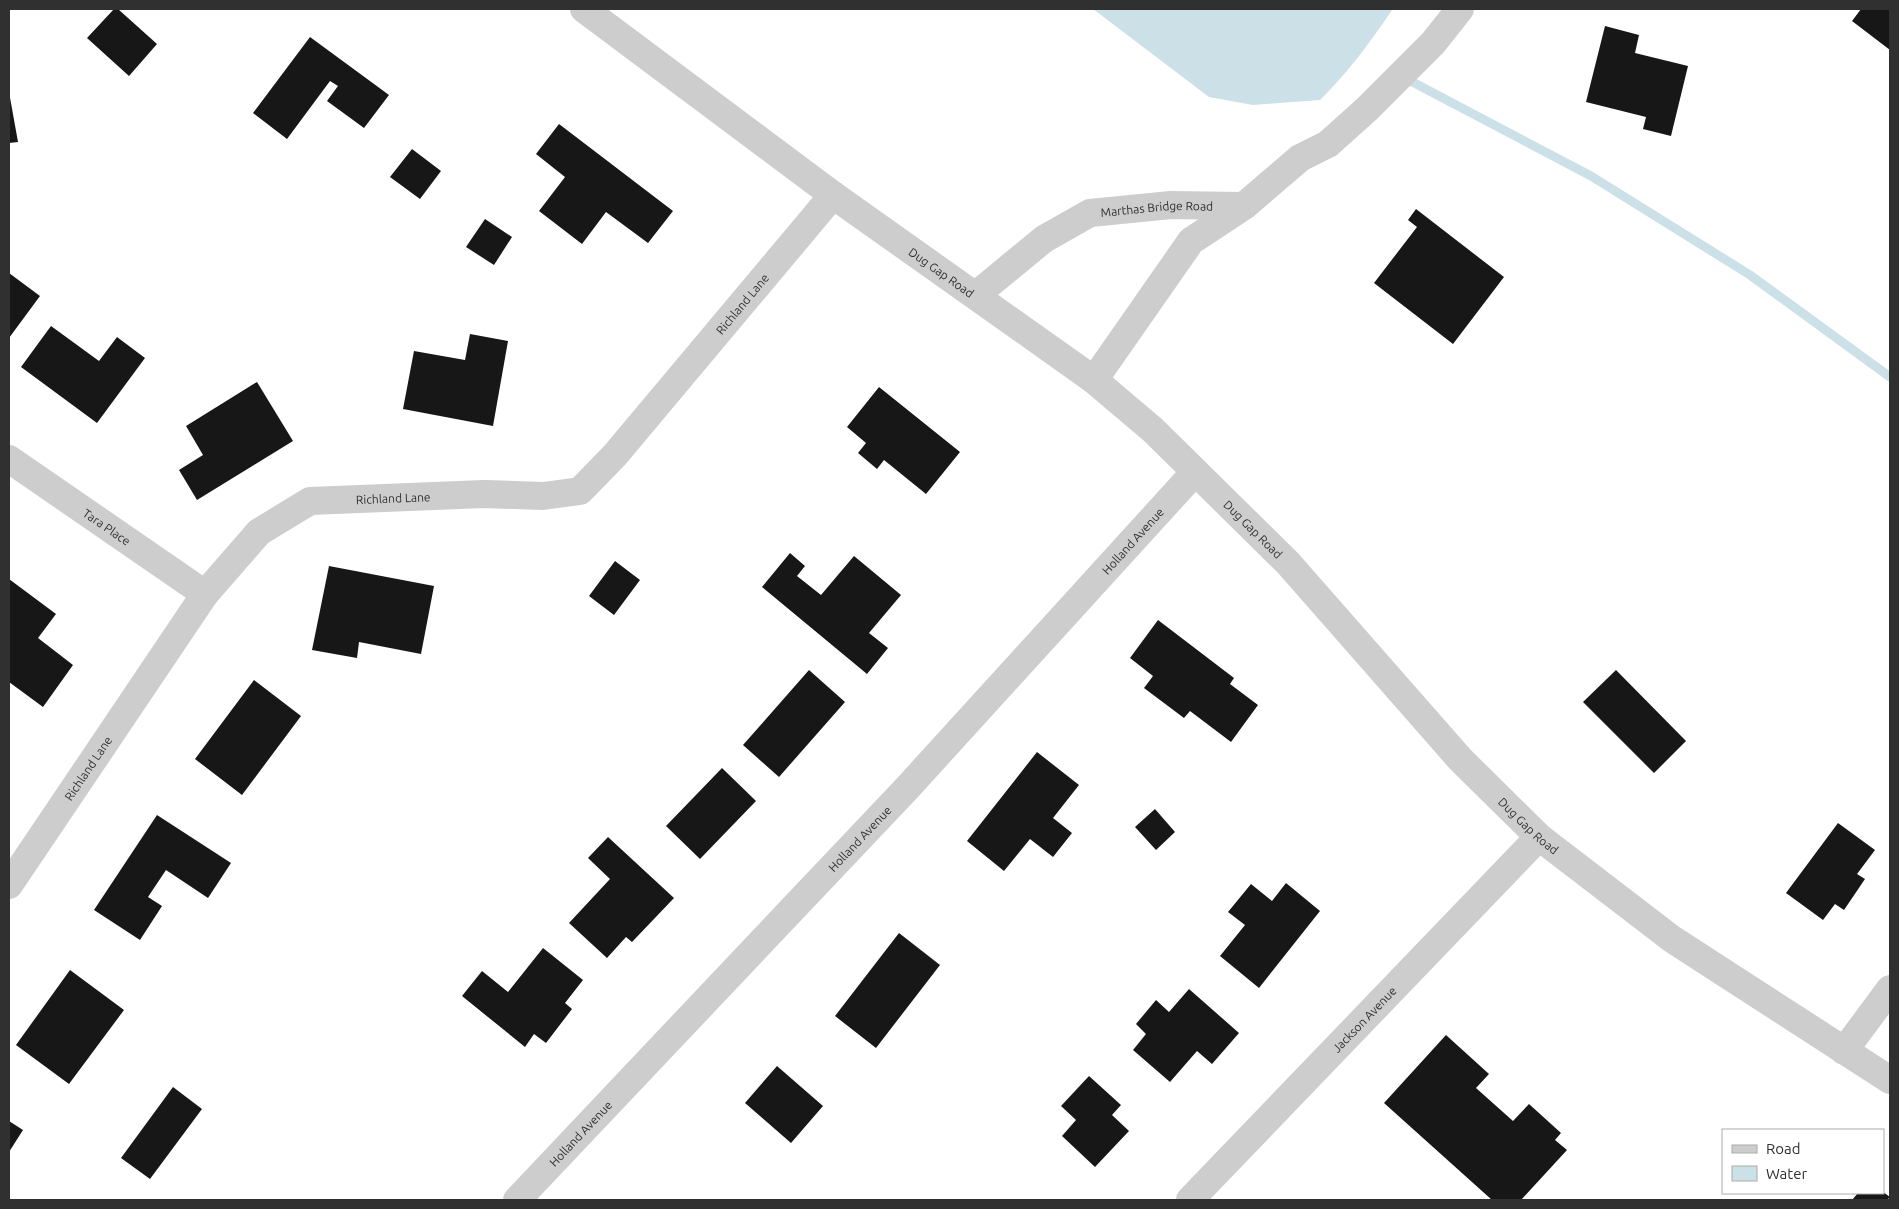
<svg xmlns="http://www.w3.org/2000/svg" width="1899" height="1209" font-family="Ubuntu,sans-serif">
<rect width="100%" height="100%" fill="#fff"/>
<path fill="#cce0e7" d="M 1093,9 L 1392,9 L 1392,10 C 1369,44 1349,71 1320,100 L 1253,105 L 1209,97 Z"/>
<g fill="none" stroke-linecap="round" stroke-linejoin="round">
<path stroke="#cce0e7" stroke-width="9" d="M 1403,77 L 1591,176 L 1750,275 L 1890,377"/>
</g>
<path fill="#171717" d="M 114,9 L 118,9 L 157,44 L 129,76 L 87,38 Z
M 1861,9 L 1890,9 L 1890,50 L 1852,21 Z
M 1605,26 L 1639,35 L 1635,53 L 1688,66 L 1671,136 L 1643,129 L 1646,117 L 1586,102 Z
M 310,37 L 389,95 L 364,128 L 327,101 L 338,86 L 330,81 L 287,139 L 253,113 Z
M 9,92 L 18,142 L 9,143 Z
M 559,124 L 673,211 L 648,243 L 606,212 L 582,244 L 539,211 L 565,177 L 536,154 Z
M 412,149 L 441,171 L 420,199 L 390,177 Z
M 1416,209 L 1504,277 L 1453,344 L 1374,283 L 1417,227 L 1408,220 Z
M 485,219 L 512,237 L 494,265 L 466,247 Z
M 9,273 L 40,296 L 9,338 Z
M 51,326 L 99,361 L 117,337 L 145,358 L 97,423 L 21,367 Z
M 470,334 L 508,341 L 493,426 L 403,409 L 414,351 L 465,360 Z
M 257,382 L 293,441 L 197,500 L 179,470 L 203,455 L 186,426 Z
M 879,387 L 960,452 L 926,494 L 884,460 L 877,469 L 858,453 L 866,443 L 847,427 Z
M 790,553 L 805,566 L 797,576 L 821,595 L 854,556 L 901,595 L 869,633 L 888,648 L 867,674 L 762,587 Z
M 615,561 L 640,580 L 614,615 L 589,596 Z
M 329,566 L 434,586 L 421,654 L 359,642 L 357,658 L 312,650 Z
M 9,579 L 56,614 L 38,638 L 73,665 L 43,707 L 9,682 Z
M 1158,620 L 1234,678 L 1230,684 L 1258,705 L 1231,742 L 1190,711 L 1184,718 L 1144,688 L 1153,676 L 1130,658 Z
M 809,670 L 845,702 L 779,777 L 743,745 Z
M 1616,670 L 1686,741 L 1654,773 L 1583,702 Z
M 254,680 L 301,716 L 242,795 L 195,759 Z
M 1037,752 L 1079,785 L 1053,818 L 1072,833 L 1053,857 L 1030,839 L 1004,871 L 967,841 Z
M 722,768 L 756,801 L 700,859 L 666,826 Z
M 1155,809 L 1175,832 L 1156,850 L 1135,827 Z
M 157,815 L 231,863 L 208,898 L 166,870 L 148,897 L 162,906 L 140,940 L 94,910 Z
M 1838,823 L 1875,850 L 1857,874 L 1865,879 L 1844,910 L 1835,904 L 1823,920 L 1786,893 Z
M 608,837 L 674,898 L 632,942 L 626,937 L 607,958 L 569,923 L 610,879 L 588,858 Z
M 1286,883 L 1320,911 L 1259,988 L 1220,956 L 1245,925 L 1228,912 L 1251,884 L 1272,901 Z
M 899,933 L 940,965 L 876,1048 L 835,1016 Z
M 543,948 L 583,980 L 565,1003 L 572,1009 L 546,1043 L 534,1034 L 525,1047 L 462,996 L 482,971 L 508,992 Z
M 70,970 L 124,1010 L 69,1084 L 16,1045 Z
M 1189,989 L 1239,1033 L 1212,1064 L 1197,1051 L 1170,1082 L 1133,1050 L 1146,1034 L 1136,1024 L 1156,1000 L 1169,1012 Z
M 1446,1035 L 1489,1074 L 1476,1088 L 1513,1121 L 1529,1104 L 1561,1133 L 1555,1140 L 1567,1150 L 1521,1200 L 1492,1200 L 1384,1103 Z
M 777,1066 L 823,1106 L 791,1143 L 745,1103 Z
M 1089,1076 L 1121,1105 L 1112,1115 L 1129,1131 L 1095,1167 L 1062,1136 L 1076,1120 L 1061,1106 Z
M 173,1087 L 202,1109 L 150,1179 L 121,1158 Z
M 9,1121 L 23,1130 L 9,1152 Z
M 1883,1192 L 1890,1197 L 1887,1200 L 1852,1200 L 1858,1193 Z"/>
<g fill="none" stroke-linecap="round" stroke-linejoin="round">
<g stroke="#cdcdcd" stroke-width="28">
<path id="s1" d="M 584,9 L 833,195 L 1094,380 L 1153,430 L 1288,563 L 1460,759 L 1539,837 L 1672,939 L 1890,1080"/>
<path id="s2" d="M 976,295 L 1044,239 L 1090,213 L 1171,205 L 1244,206"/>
<path d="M 1094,380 L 1191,241 L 1244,206 L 1300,158 L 1328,144 L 1367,109 L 1433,43 L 1460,9"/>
<path id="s3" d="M 9,459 L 205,594"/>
<path id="s4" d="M 9,885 L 205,594 L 259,532 L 310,501 L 484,494 L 543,496 L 580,491 L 615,455 L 833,195"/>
<path d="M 1844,1051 L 1890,989"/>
<path id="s5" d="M 517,1200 L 908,787 L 1195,472"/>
<path id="s6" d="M 1190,1200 L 1539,837"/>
</g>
</g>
<g text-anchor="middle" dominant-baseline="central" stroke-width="5" stroke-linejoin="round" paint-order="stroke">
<g font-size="12" fill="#303030" stroke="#fff">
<text stroke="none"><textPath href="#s2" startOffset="208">Marthas Bridge Road</textPath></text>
<text stroke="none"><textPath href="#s1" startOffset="444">Dug Gap Road</textPath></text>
<text stroke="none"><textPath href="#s4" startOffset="1011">Richland Lane</textPath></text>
<text stroke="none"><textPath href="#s4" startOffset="576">Richland Lane</textPath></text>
<text stroke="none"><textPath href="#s3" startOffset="119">Tara Place</textPath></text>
<text stroke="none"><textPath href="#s1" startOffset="849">Dug Gap Road</textPath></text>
<text stroke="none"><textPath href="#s5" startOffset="902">Holland Avenue</textPath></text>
<text stroke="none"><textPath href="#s4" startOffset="141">Richland Lane</textPath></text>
<text stroke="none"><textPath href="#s1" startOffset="1254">Dug Gap Road</textPath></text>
<text stroke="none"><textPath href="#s5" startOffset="498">Holland Avenue</textPath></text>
<text stroke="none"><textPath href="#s6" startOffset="251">Jackson Avenue</textPath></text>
<text stroke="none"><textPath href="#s5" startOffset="92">Holland Avenue</textPath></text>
</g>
</g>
<rect width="1899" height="1209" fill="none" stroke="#303030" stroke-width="20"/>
<rect x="1722" y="1129" width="162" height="65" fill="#ffffff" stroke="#acacac"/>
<rect x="1732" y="1145" width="25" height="8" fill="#cdcdcd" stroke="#acacac"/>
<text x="1766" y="1154" font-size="15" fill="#303030">Road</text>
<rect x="1732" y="1166" width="25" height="15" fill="#cce0e7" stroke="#acacac"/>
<text x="1766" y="1179" font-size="15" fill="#303030">Water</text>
</svg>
